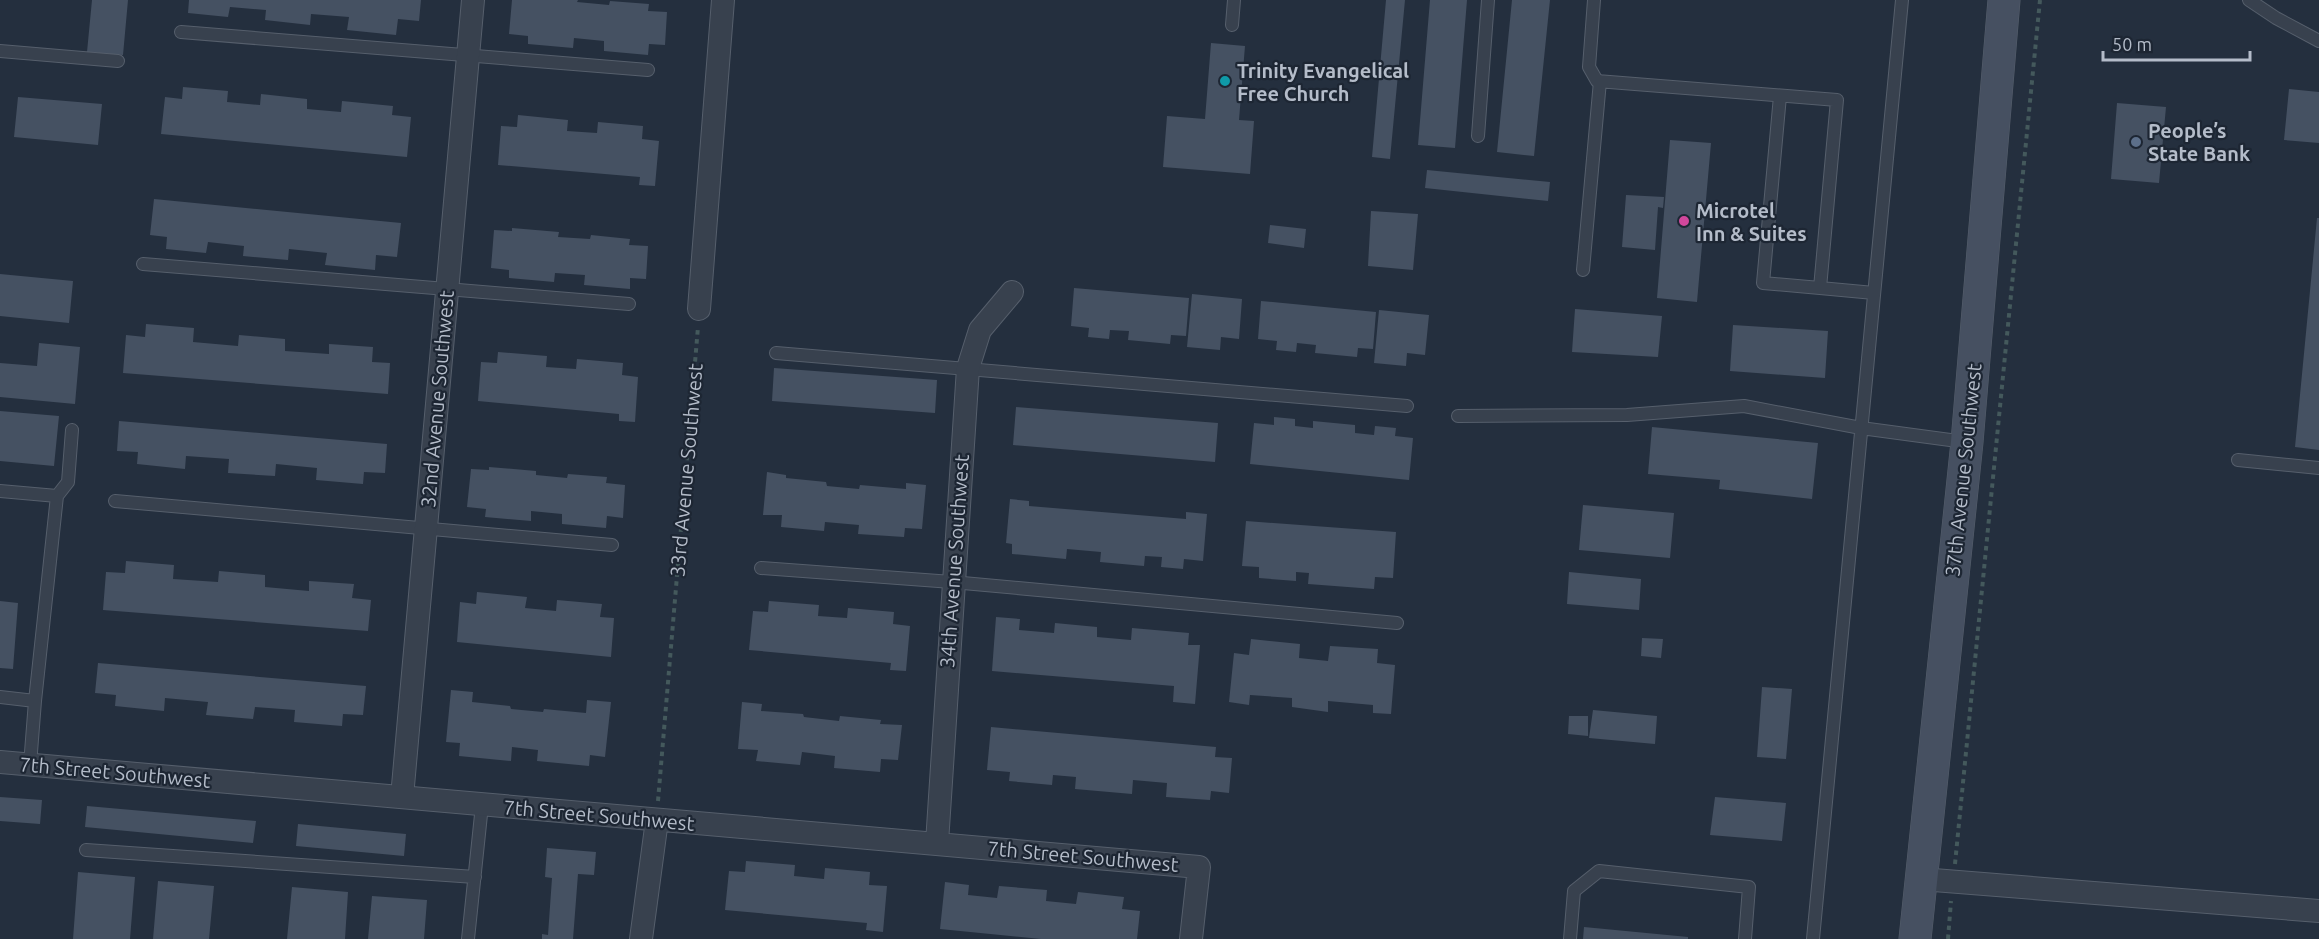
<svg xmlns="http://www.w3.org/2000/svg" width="2319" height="939" font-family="Ubuntu,sans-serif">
<rect width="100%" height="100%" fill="#242f3e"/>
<path fill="#455162" d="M 92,0 L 128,0 L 123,55 L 87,52 Z
M 189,0 L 421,0 L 419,21 L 398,19 L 396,35 L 347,30 L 349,17 L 311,14 L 310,25 L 265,20 L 266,10 L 230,7 L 228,17 L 188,13 Z
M 512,0 L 578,0 L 577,2 L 609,5 L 610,1 L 649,4 L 648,11 L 667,12 L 665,45 L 649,44 L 648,55 L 604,51 L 604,41 L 574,38 L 573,48 L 528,44 L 528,36 L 509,34 Z
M 1386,0 L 1405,0 L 1390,159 L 1372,157 Z
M 1430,0 L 1467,0 L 1455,148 L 1418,145 Z
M 1512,0 L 1550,0 L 1534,156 L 1497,152 Z
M 1211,43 L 1245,46 L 1239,120 L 1254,121 L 1250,174 L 1163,167 L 1167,116 L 1205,119 Z
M 183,87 L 228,91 L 227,102 L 260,105 L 261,94 L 307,99 L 307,109 L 341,112 L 342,101 L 393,106 L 392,115 L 411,117 L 407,157 L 161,134 L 165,97 L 182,99 Z
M 2289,89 L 2319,92 L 2319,143 L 2284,140 Z
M 18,97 L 102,104 L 98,145 L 14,137 Z
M 2117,103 L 2166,107 L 2159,183 L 2111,179 Z
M 518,115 L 568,120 L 567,131 L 597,133 L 598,122 L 643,126 L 642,139 L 659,141 L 655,186 L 639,185 L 640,177 L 498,165 L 501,126 L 517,127 Z
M 1670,140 L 1711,143 L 1697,302 L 1657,298 Z
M 1427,170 L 1550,182 L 1548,201 L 1425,188 Z
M 1626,195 L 1664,197 L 1663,208 L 1658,207 L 1655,250 L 1622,247 Z
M 154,199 L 401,223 L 397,257 L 376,255 L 375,270 L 325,265 L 327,253 L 289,249 L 288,260 L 243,256 L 244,246 L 208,242 L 206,253 L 166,249 L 167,237 L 150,235 Z
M 1371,211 L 1418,214 L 1413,270 L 1368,266 Z
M 2317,218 L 2319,218 L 2319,450 L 2295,447 Z
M 1270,225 L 1306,229 L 1304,248 L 1268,243 Z
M 512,228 L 559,232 L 558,237 L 590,239 L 591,235 L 630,239 L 629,245 L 648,246 L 646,279 L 630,278 L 630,289 L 584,285 L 585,275 L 555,273 L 554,282 L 509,278 L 509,270 L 491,268 L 494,230 L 512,231 Z
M 0,274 L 73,281 L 69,323 L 0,316 Z
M 1074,288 L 1189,298 L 1186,336 L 1171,335 L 1170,344 L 1128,340 L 1129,331 L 1110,330 L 1109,339 L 1088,337 L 1089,328 L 1071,326 Z
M 1192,294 L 1242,299 L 1239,339 L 1221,337 L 1220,350 L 1187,347 Z
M 1261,301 L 1376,312 L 1373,349 L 1358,348 L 1357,357 L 1315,353 L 1316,345 L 1297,343 L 1296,352 L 1276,350 L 1277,341 L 1258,339 Z
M 1575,309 L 1662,316 L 1658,357 L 1572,352 Z
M 1379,310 L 1429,315 L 1425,355 L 1407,353 L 1406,366 L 1374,363 Z
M 146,324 L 194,328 L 193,342 L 238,346 L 239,335 L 285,339 L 285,351 L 329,354 L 329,344 L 373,347 L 372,362 L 390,363 L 388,394 L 123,373 L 126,335 L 145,337 Z
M 1733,325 L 1828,331 L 1825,378 L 1730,371 Z
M 39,343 L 80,347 L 75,404 L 0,397 L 0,363 L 37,366 Z
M 498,352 L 547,356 L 546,367 L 576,369 L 577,359 L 623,363 L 622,375 L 638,377 L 635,422 L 619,421 L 619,414 L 478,401 L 481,362 L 497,363 Z
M 774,368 L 937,380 L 935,413 L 772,401 Z
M 1016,407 L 1218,423 L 1215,462 L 1013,445 Z
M 0,411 L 59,416 L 54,466 L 0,461 Z
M 1274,417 L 1295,419 L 1295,426 L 1313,428 L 1313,421 L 1355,425 L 1355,433 L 1374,435 L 1375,426 L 1396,428 L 1395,436 L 1413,438 L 1409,480 L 1250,464 L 1254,423 L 1274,425 Z
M 119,421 L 387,444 L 385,473 L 364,472 L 363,484 L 316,480 L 317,468 L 276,464 L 275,476 L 228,473 L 229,459 L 186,456 L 185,469 L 137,464 L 138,452 L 117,451 Z
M 1652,427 L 1818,443 L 1812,499 L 1719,489 L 1720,480 L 1648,474 Z
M 489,467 L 536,471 L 536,475 L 567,478 L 568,474 L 607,477 L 606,483 L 625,485 L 623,518 L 607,516 L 606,528 L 562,524 L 562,514 L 531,511 L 531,521 L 485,517 L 486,509 L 467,507 L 471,469 L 489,470 Z
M 767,472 L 786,475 L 786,478 L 826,482 L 827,486 L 859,489 L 860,485 L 906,489 L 906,483 L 926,485 L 922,529 L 905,528 L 904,537 L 858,534 L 859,525 L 825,522 L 824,531 L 781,527 L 782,515 L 763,515 Z
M 1010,499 L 1029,501 L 1029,506 L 1186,519 L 1186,512 L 1207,514 L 1203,561 L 1184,559 L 1183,569 L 1161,567 L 1162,557 L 1145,556 L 1144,566 L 1100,562 L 1101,552 L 1067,549 L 1066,559 L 1012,554 L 1012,544 L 1006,543 Z
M 1583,505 L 1674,513 L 1670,558 L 1579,550 Z
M 1246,521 L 1396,532 L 1393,578 L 1375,577 L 1374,589 L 1308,584 L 1309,573 L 1296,572 L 1296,581 L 1259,578 L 1259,567 L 1242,566 Z
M 126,561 L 174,565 L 173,579 L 218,582 L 219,571 L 265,575 L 265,587 L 309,591 L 309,581 L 354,584 L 352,598 L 371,600 L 368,631 L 103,610 L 106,572 L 125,573 Z
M 1569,572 L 1641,579 L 1639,610 L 1567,604 Z
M 477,592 L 527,597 L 525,608 L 556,611 L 557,600 L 602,604 L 600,617 L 614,618 L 611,657 L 457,642 L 460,602 L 476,604 Z
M 0,601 L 18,603 L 13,669 L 0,668 Z
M 769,601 L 819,605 L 818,616 L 847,618 L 848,608 L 894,612 L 893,624 L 910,626 L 906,671 L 890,670 L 891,663 L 749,650 L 753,611 L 768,612 Z
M 996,617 L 1020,619 L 1019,630 L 1054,633 L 1055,623 L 1097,627 L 1097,637 L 1131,640 L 1132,628 L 1189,633 L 1188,645 L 1200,645 L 1195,704 L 1173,702 L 1174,686 L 992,671 Z
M 1642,638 L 1663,639 L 1661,658 L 1641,656 Z
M 1251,639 L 1300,644 L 1299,658 L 1328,661 L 1330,646 L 1378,649 L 1377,663 L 1395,665 L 1391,714 L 1373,713 L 1373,705 L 1328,701 L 1328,712 L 1292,707 L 1292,698 L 1250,695 L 1249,705 L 1229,702 L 1234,653 L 1249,655 Z
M 98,663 L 366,686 L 363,715 L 343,714 L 342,726 L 294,722 L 295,710 L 255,707 L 253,719 L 206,715 L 208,702 L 165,698 L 164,711 L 115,706 L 116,695 L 95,693 Z
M 1762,687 L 1792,689 L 1786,759 L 1757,757 Z
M 451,690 L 473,692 L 472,702 L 510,706 L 511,709 L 543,712 L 544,709 L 586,713 L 587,700 L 611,702 L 605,757 L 590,755 L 589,766 L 537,761 L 538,750 L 512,747 L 511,761 L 459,756 L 460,743 L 446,742 Z
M 742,702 L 762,704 L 761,711 L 803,714 L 804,717 L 839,721 L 840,716 L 881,720 L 880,724 L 902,725 L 898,760 L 881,759 L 880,772 L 834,768 L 835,756 L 802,752 L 800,765 L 756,761 L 758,750 L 738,749 Z
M 1593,710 L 1657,716 L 1655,744 L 1589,738 Z
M 1569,716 L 1588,716 L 1588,736 L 1568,734 Z
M 991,727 L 1216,747 L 1215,757 L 1232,758 L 1229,793 L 1211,791 L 1210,800 L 1166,797 L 1167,783 L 1133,780 L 1132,794 L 1075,789 L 1076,777 L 1053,775 L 1052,785 L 1009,781 L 1010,772 L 987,770 Z
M 0,797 L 42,800 L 40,824 L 0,821 Z
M 1715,797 L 1786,803 L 1782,841 L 1710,835 Z
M 87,806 L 256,821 L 253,843 L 85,827 Z
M 298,824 L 406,834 L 404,856 L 296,846 Z
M 547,848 L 596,852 L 594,875 L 578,874 L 573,939 L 542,939 L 542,934 L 548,935 L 552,878 L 545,877 Z
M 746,861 L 795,865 L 794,876 L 824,879 L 825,868 L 870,872 L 869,885 L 887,886 L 883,932 L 866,930 L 867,923 L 725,910 L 729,871 L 745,872 Z
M 78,872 L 135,877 L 130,939 L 73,939 Z
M 158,881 L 214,886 L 209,939 L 153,939 Z
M 945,882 L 969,885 L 968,895 L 997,898 L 999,886 L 1047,890 L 1046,901 L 1076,904 L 1078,892 L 1124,897 L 1122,909 L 1140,911 L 1137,939 L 1041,939 L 940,929 Z
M 292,887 L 348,892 L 345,939 L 287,939 Z
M 372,896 L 427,900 L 424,939 L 368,939 Z
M 1584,927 L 1688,937 L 1688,939 L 1583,939 Z"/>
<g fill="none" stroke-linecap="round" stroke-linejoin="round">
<defs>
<path id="lane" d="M 1594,0 L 1589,67 L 1597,81 L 1837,100 L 1820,288 L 1874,293
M 2249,0 L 2276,18 L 2319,41
M 1232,25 L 1234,0
M 181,32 L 648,70
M 0,51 L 118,61
M 1780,96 L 1763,283 L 1820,288
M 1478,136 L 1488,0
M 143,264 L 629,304
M 1583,270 L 1600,81
M 776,353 L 1407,406
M 1458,416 L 1627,415 L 1744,406 L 1861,428 L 1965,442
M 2238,460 L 2319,468
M 0,491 L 57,496 L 35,701 L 0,697
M 57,496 L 68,482 L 72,430
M 115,501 L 612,545
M 761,568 L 952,582 L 1397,623
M 30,765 L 35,701
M 86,850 L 475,877
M 468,939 L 482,805
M 1570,939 L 1574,891 L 1599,871 L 1749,887 L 1745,939
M 1813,939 L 1902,0"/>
<path id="street" d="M 699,309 L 723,0
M 0,762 L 1199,867 L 1191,939
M 402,797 L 473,0
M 937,843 L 968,368 L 980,330 L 1012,292
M 1921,879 L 2319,911
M 641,939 L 657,820"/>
<path id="secondary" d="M 1915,939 L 1967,442 L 2004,0"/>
</defs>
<use href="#lane" stroke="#565f6c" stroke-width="14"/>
<use href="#street" stroke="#565f6c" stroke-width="24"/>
<use href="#secondary" stroke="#565f6c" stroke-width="33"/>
<path stroke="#44595c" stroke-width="4" stroke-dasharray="4.5 4.5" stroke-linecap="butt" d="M 658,801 L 698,327
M 1955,864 L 2040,0
M 1948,939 L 1951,901"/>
<use href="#lane" stroke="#38414e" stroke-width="12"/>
<use href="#street" stroke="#38414e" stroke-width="22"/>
<use href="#secondary" stroke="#465061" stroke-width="32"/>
</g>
<circle fill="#0f9aa8" stroke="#1d2633" stroke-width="2" cx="1225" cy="81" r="6"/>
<circle fill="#5c6f8a" stroke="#1d2633" stroke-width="2" cx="2136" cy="142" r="6"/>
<circle fill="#d1479c" stroke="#1d2633" stroke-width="2" cx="1684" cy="221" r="6"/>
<g text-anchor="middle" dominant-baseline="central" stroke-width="4.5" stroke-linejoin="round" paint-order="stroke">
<g font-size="20" font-weight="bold" fill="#b4bcc9" stroke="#1d2633" text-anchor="start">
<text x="1237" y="70">Trinity Evangelical<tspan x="1237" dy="23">Free Church</tspan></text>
<text x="2148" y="130">People’s<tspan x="2148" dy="23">State Bank</tspan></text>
<text x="1696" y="210">Microtel<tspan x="1696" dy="23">Inn &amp; Suites</tspan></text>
</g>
<g font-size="20" fill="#b4bcc9" stroke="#1d2633">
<text transform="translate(437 399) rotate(-85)">32nd Avenue Southwest</text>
<text transform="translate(686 470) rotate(-85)">33rd Avenue Southwest</text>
<text transform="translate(1963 470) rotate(-84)">37th Avenue Southwest</text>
<text transform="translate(954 561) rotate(-86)">34th Avenue Southwest</text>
<text transform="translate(115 772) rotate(5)">7th Street Southwest</text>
<text transform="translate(599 815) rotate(5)">7th Street Southwest</text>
<text transform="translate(1083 856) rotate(5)">7th Street Southwest</text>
</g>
</g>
<path d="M2103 51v9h147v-9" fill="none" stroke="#b4bcc9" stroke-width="3"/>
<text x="2112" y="51" font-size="18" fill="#b4bcc9" stroke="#1d2633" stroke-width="4.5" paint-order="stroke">50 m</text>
</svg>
